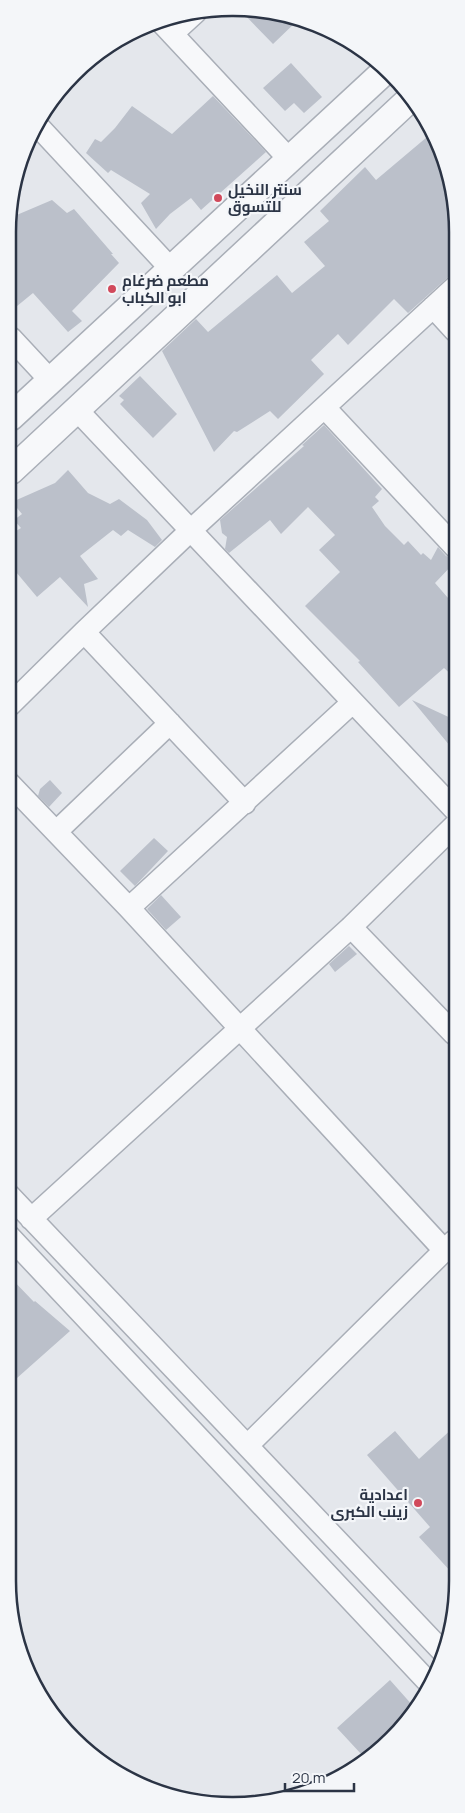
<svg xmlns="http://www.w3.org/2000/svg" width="465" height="1813" font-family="Manrope,Cairo,sans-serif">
<rect width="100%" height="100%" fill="#e4e7ec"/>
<path fill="#bbc0ca" d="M 242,12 L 276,12 L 298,20 L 273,44 Z
M 291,63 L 322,97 L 304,113 L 294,103 L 285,111 L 263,88 Z
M 213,96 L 266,152 L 201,210 L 191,198 L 170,214 L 156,229 L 141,203 L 150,194 L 111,170 L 108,173 L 86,153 L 95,139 L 101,142 L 115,128 L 132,106 L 172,134 Z
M 427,137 L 440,153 L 456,203 L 456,270 L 408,313 L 394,299 L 348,345 L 338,334 L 311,360 L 324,374 L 278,419 L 270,411 L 237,432 L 234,431 L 214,452 L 162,351 L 196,319 L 208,332 L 277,275 L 292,293 L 325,266 L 304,242 L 329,221 L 320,211 L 365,167 L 376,180 Z
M 52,200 L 67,213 L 74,209 L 113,254 L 111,254 L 119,263 L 72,311 L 82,321 L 68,332 L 33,293 L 11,311 L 12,217 Z
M 140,376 L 177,414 L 153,438 L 120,404 L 124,400 L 119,396 Z
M 324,425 L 382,489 L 375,497 L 379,501 L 372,507 L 385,526 L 404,545 L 408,541 L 421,555 L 423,553 L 431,560 L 438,547 L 446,556 L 455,559 L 455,562 L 435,583 L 455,606 L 455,610 L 448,617 L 455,625 L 455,678 L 444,668 L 399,707 L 358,662 L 360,661 L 305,606 L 340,572 L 319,550 L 335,535 L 308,507 L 281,534 L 270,520 L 229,553 L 225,549 L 227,537 L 222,533 L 220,520 L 304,446 L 302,445 Z
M 68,470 L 88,493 L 110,504 L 119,499 L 147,520 L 162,540 L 155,547 L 128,530 L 121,536 L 113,530 L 80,556 L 98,579 L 84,584 L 88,607 L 60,577 L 37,597 L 11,566 L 11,534 L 21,528 L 14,520 L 22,514 L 12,502 L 55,483 Z
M 412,700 L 455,720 L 455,752 Z
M 50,780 L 62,793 L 49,807 L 38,796 L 40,789 Z
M 154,838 L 168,851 L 135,886 L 120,871 Z
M 161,895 L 181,917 L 166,930 L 147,909 Z
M 349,946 L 357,954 L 335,972 L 329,964 Z
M 8,1275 L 34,1302 L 35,1301 L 70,1331 L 8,1386 Z
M 454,1427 L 453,1519 L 453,1574 L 419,1537 L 430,1527 L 367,1455 L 395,1431 L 419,1459 Z
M 390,1680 L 414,1707 L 362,1755 L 337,1728 Z"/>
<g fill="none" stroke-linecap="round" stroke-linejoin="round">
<defs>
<path id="minor" d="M 162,23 L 290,160
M 172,34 L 196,12
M 38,126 L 171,269
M 433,307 L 455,331
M 11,338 L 51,381
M 325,408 L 455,547
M 77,410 L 455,810
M 84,632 L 245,803
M 10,705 L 84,632 L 191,530 L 455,287
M 10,784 L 129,908 L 444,1250
M 56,832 L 170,723
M 129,908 L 353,702
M 351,927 L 454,1034
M 9,1195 L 442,1651
M 31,1219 L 351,927 L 455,825
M 9,1236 L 429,1683
M 248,1445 L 454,1241"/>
<path id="tertiary" d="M 11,417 L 385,71
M 11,471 L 411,98"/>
</defs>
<use href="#minor" stroke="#a9aeb7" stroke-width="24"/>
<use href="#tertiary" stroke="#a9aeb7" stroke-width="29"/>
<use href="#minor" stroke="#f7f8fa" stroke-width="21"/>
<use href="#tertiary" stroke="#f7f8fa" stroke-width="26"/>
</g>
<g fill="#d1495b" stroke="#f4f6f9" stroke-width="2">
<circle cx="218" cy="198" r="5"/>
<circle cx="112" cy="289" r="5"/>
<circle cx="418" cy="1503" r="5"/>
</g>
<g text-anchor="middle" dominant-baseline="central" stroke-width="4.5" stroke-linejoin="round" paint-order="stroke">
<g font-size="15" font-weight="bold" fill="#2b3445" stroke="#f4f6f9" text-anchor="start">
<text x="228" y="189">سنتر النخيل<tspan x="228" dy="17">للتسوق</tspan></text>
<text x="122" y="280">مطعم ضرغام<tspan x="122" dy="17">ابو الكباب</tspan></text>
<text x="408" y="1494" text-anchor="end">اعدادية<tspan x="408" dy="17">زينب الكبرى</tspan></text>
</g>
</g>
<path d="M0 0H465V1813H0ZM232 16H233A216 216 0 0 1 449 232V1581A216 216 0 0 1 233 1797H232A216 216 0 0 1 16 1581V232A216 216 0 0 1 232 16Z" fill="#f4f6f9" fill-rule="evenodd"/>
<path fill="none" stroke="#2b3445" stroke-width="2.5" d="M232 16H233A216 216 0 0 1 449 232V1581A216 216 0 0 1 233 1797H232A216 216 0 0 1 16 1581V232A216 216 0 0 1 232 16Z"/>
<path d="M285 1783v8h69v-8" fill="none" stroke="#2b3445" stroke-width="2.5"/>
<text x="292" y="1783" font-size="15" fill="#2b3445" stroke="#f4f6f9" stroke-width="4" paint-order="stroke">20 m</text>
</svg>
